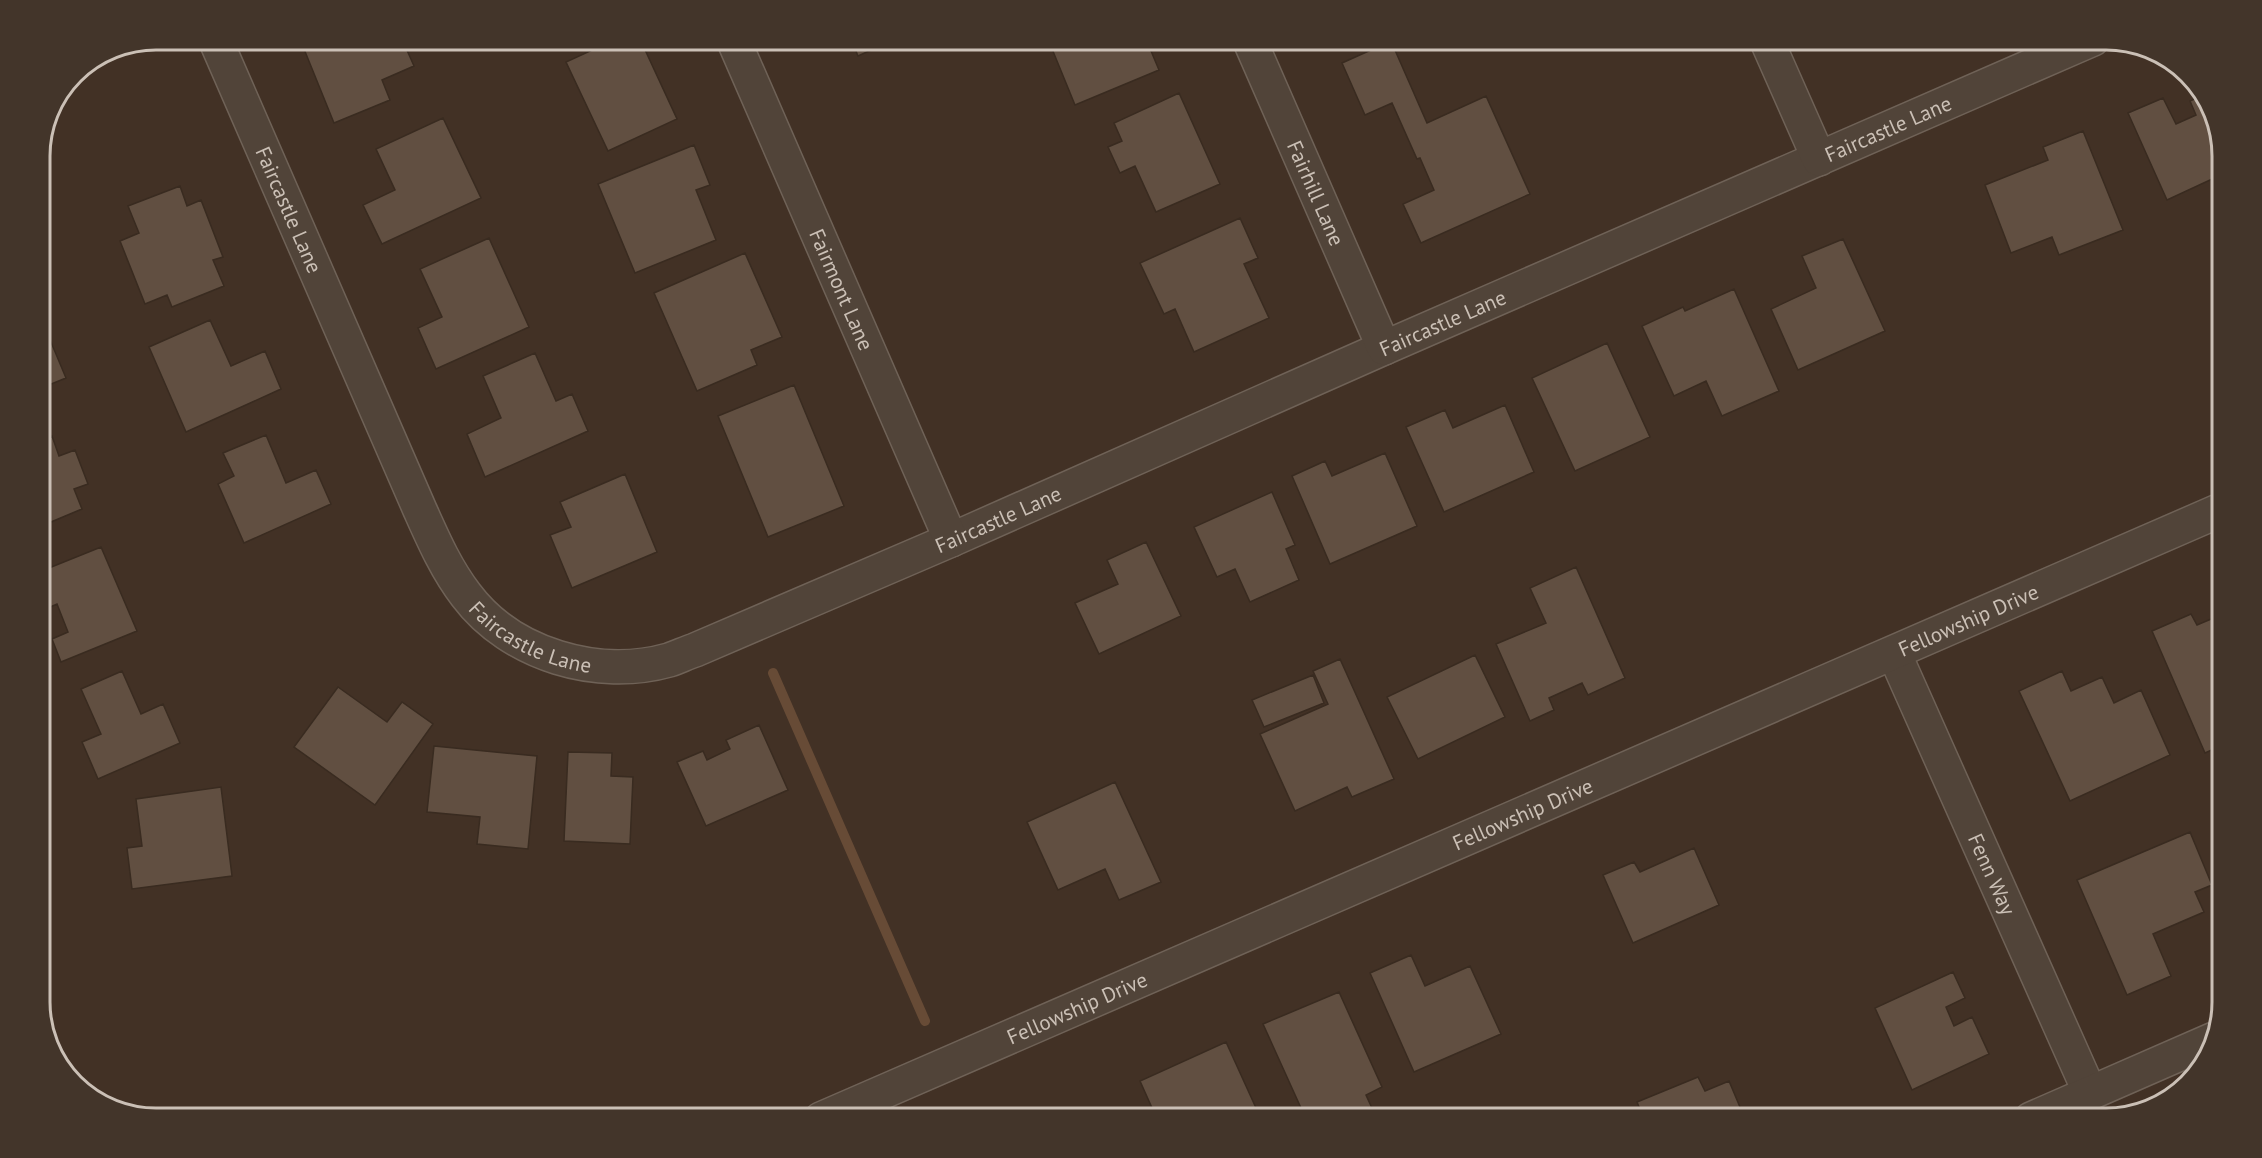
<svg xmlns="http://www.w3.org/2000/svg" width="2262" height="1158" font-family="'PT Sans',sans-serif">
<rect width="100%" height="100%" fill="#423125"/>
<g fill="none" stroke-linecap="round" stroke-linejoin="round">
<path stroke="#674b36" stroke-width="10" d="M 773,673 L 925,1021
M 968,1113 L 970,1119"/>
</g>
<path fill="#614f41" stroke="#392b20" stroke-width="1.5" d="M 314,39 L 402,39 L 414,66 L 382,80 L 390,100 L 334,123 L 302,44 Z
M 616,39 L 640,39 L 677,119 L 608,151 L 566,62 Z
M 851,39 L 896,39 L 858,56 Z
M 1048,39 L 1146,39 L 1159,70 L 1075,105 Z
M 1573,39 L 1599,39 L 1577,48 Z
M 1391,41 L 1427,123 L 1486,96 L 1530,194 L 1421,243 L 1403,204 L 1434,190 L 1420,158 L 1417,159 L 1392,103 L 1365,115 L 1342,63 Z
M 126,45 L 128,49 L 73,73 L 111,48 Z
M 1179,93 L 1220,184 L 1156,212 L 1135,166 L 1120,173 L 1108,147 L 1122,141 L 1114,123 Z
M 2205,94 L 2223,148 L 2223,174 L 2167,200 L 2128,113 L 2163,98 L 2176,124 L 2196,115 L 2190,101 Z
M 443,118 L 481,198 L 382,244 L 363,205 L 395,190 L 376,149 Z
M 2083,131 L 2123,230 L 2059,255 L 2052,237 L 2011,253 L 1985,185 L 2048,160 L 2043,147 Z
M 694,145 L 710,185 L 696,190 L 716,240 L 635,273 L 598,184 Z
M 180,186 L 187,206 L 201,200 L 223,257 L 213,260 L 224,286 L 172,307 L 167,295 L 145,304 L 120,241 L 139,233 L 128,206 Z
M 1240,218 L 1258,258 L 1244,264 L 1269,318 L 1194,352 L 1175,309 L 1164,314 L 1140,263 Z
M 489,238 L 529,327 L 436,369 L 418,328 L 442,317 L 420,269 Z
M 1843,239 L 1885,331 L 1798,370 L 1771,309 L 1816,288 L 1802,256 Z
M 745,253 L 782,337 L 751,350 L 757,365 L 697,391 L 654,293 Z
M 1734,289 L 1779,391 L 1722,416 L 1706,381 L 1674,396 L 1642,326 L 1683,307 L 1685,311 Z
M 210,320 L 231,366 L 265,351 L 281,389 L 186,432 L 149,347 Z
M 43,323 L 66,378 L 39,389 L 39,325 Z
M 1607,343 L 1650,437 L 1575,471 L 1532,378 Z
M 535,353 L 556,401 L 572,394 L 588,431 L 485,477 L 467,434 L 501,418 L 483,376 Z
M 794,385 L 844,506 L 768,537 L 718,416 Z
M 1505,405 L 1534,472 L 1444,512 L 1406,427 L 1445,410 L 1453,428 Z
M 266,435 L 286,483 L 316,470 L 331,504 L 244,543 L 218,484 L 234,476 L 223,453 Z
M 52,436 L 59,456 L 75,450 L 88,484 L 74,489 L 82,509 L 39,527 L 39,441 Z
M 1385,453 L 1417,526 L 1330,564 L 1292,476 L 1325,461 L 1332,476 Z
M 625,474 L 657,552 L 572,588 L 550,535 L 571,527 L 560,502 Z
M 1272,492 L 1295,545 L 1286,549 L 1299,580 L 1250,602 L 1235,569 L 1217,577 L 1194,527 Z
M 1146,542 L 1181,616 L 1099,654 L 1075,603 L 1118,584 L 1107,560 Z
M 101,547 L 137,631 L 61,662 L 52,639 L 68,632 L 57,604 L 39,612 L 39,572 Z
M 1576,567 L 1625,678 L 1588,695 L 1582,683 L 1549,698 L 1554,710 L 1530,721 L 1496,644 L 1546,623 L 1530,588 Z
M 2191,614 L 2197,625 L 2223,614 L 2223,745 L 2205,753 L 2152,631 Z
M 1475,655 L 1505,717 L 1418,759 L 1387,697 Z
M 1340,659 L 1394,779 L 1352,797 L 1347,787 L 1295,811 L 1260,734 L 1328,704 L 1313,671 Z
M 122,671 L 141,714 L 163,704 L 180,743 L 98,779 L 82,742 L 101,734 L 81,689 Z
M 2062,671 L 2071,691 L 2102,677 L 2114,703 L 2141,690 L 2170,755 L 2070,801 L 2019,691 Z
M 1313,675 L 1324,703 L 1264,727 L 1252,700 Z
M 338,687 L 387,722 L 402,702 L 433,724 L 375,805 L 294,747 Z
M 759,725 L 788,790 L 706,826 L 677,762 L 703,751 L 707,760 L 730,749 L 726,740 Z
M 434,746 L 537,756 L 528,849 L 477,844 L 480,817 L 427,812 Z
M 568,752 L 612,753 L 611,776 L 633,777 L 630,844 L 564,841 Z
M 1115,782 L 1161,882 L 1119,900 L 1105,869 L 1058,890 L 1027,822 Z
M 221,787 L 232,876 L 132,889 L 127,848 L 142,846 L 136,799 Z
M 2190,832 L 2212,885 L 2195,892 L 2204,912 L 2153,934 L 2171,976 L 2127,995 L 2077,880 Z
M 1694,848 L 1719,905 L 1633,943 L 1603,875 L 1634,862 L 1640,872 Z
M 1411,955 L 1425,986 L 1470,966 L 1501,1034 L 1414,1072 L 1370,973 Z
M 1953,972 L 1965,998 L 1946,1007 L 1954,1026 L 1972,1017 L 1989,1054 L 1912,1090 L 1875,1008 Z
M 1339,992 L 1382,1087 L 1366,1095 L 1377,1119 L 1306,1119 L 1263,1024 Z
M 1226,1042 L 1261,1119 L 1157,1119 L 1140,1081 Z
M 1698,1077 L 1705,1091 L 1729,1081 L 1745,1119 L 1644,1119 L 1637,1102 Z"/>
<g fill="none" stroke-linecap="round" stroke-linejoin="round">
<defs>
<g id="minor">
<path id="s1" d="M 215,39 L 420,510 C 433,539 446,569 466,595 C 511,655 598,680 669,660 C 678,657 686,653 695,650 L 951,540 L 1384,348 L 2093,39"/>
<path id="s2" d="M 733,39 L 951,540"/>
<path id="s3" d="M 1249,39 L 1384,348"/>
<path d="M 1766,39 L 1819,159"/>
<path id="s4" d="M 1894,653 L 2090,1093"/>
<path id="s5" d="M 821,1119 L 2223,509"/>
<path d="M 2031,1119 L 2214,1039"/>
</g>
</defs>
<use href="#minor" stroke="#6f6257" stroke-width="36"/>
<use href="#minor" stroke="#514439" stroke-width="33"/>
</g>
<g text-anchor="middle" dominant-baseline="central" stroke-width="6" stroke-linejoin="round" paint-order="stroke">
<g font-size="21" fill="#cbc0b6" stroke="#37291e">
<text stroke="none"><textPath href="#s1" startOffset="2166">Faircastle Lane</textPath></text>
<text stroke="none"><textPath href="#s3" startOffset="168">Fairhill Lane</textPath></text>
<text stroke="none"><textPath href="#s1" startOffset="186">Faircastle Lane</textPath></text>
<text stroke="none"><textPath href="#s2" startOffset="273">Fairmont Lane</textPath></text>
<text stroke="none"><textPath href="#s1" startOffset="1680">Faircastle Lane</textPath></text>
<text stroke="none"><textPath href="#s1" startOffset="1194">Faircastle Lane</textPath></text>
<text stroke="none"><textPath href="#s5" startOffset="1251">Fellowship Drive</textPath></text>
<text stroke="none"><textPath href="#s1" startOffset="690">Faircastle Lane</textPath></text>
<text stroke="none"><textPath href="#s5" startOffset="765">Fellowship Drive</textPath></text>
<text stroke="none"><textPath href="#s4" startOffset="242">Fenn Way</textPath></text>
<text stroke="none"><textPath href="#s5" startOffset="279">Fellowship Drive</textPath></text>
</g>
</g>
<path d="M0 0H2262V1158H0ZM156 50H2106A106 106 0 0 1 2212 156V1002A106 106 0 0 1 2106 1108H156A106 106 0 0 1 50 1002V156A106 106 0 0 1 156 50Z" fill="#43352a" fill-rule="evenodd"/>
<path fill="none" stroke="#cbc0b6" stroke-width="3" d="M156 50H2106A106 106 0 0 1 2212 156V1002A106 106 0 0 1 2106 1108H156A106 106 0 0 1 50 1002V156A106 106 0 0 1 156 50Z"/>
</svg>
